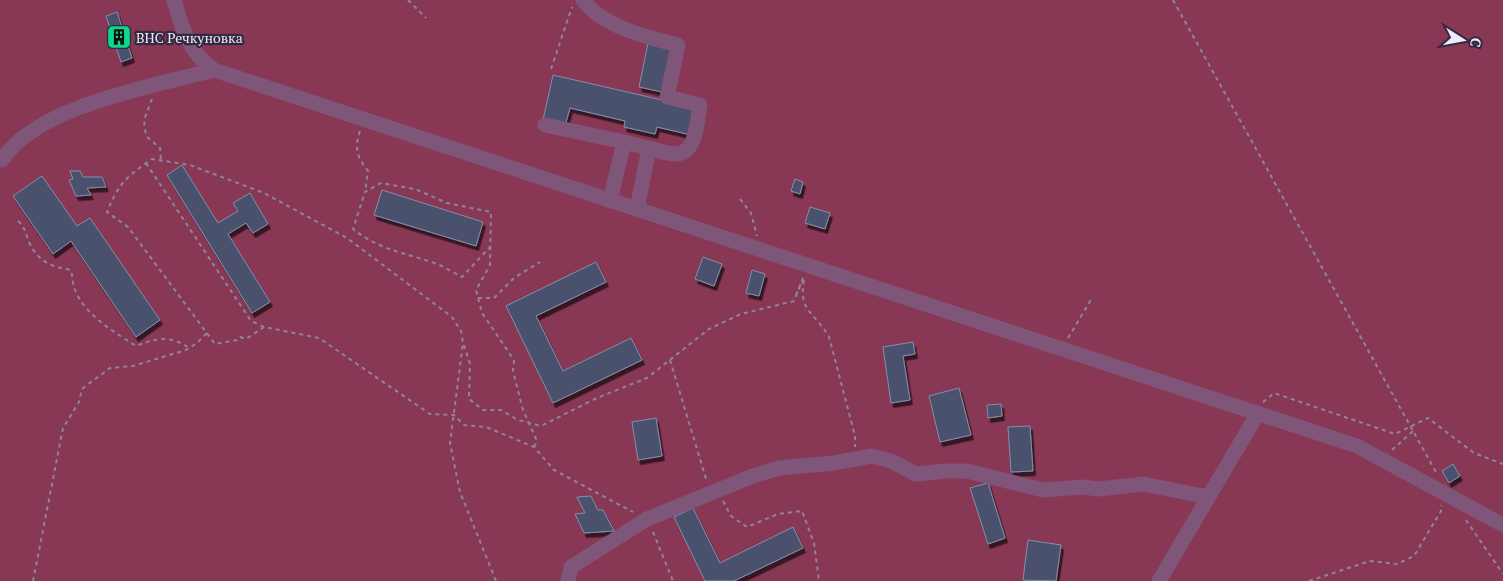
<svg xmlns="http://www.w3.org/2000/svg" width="1503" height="581" font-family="'PT Serif',serif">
<defs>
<filter id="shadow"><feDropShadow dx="2.5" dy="4.5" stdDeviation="0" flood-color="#0009"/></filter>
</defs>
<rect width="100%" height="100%" fill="#332942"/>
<path fill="#883855" d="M 0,0 L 1503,0 L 1503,581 L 0,581 Z"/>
<path fill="#4a516c" stroke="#868eac" filter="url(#shadow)" d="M 117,12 L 132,58 L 121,62 L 106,16 Z
M 648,43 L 677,49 L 667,93 L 639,87 Z
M 553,75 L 697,108 L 691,135 L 657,127 L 655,134 L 624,127 L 625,121 L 570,108 L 565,126 L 543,120 Z
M 182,165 L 218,223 L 238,211 L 233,203 L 250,193 L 268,224 L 253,233 L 246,223 L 228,234 L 270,302 L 252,313 L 167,175 Z
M 70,171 L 80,171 L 83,177 L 102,177 L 106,187 L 87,188 L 91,195 L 76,196 L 69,180 L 73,179 Z
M 42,176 L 77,226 L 90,218 L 160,320 L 136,337 L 71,241 L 53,254 L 13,196 Z
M 795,179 L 803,182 L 800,194 L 791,191 Z
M 382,190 L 483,222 L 476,246 L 374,215 Z
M 810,207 L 830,213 L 825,229 L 805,223 Z
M 703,257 L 722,264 L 714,286 L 695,279 Z
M 596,262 L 606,282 L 536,316 L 563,371 L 631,338 L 642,360 L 553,403 L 506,306 Z
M 752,270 L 765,274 L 759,296 L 746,293 Z
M 913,342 L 915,354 L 903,356 L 910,400 L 891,403 L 883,347 Z
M 959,388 L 971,435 L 940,442 L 929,396 Z
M 1001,404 L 1002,416 L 988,418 L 987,405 Z
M 656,418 L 662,456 L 638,460 L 632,422 Z
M 1030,426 L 1033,471 L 1011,472 L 1008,427 Z
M 1453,464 L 1460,476 L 1449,483 L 1442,471 Z
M 988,483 L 1005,538 L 988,544 L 970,488 Z
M 591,496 L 598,510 L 603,510 L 614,531 L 584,533 L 575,514 L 585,513 L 577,497 Z
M 693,508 L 720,563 L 793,527 L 803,548 L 734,581 L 705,581 L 674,517 Z
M 1028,540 L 1061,545 L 1056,581 L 1023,580 Z"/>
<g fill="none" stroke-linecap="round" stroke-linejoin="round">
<path stroke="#8e859a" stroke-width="2" stroke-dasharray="4 4" stroke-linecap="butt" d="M 408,0 L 426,18
M 1173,0 L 1437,474
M 551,69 L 572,7
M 152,99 L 144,120 L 146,136 L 160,148 L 161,161
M 360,131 C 354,148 357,157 368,171 L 365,192
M 146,163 L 251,321 L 264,327 L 319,338 L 430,414 L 454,415 L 464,425 L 486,427 L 534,447 L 554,470 L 633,512
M 740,199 L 751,213 L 757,236
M 18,221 C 25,227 26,234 29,242 C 38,262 52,267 71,270 C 73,277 72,284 75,290 C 85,315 114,332 136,346 C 156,338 171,335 189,348
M 491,246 L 462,277 C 454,273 445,267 437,264 C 404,252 383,252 353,229 L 365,192 L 381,183 L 415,189 L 447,203 L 491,212 L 490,265 L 476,290 L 482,313 L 514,360 L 513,371 L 523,410 L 537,441 L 534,447
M 804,280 C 798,312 815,312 829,337 L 855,436 L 855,447
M 796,295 L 803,278
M 478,298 L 494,298 L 514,278 L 540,262
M 264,327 L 246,339 L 240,337 L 237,340 L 215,344 L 128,227 L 107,212 C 119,183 126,177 152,159 L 190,165 L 264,193 L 347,238 L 452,317 L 461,331 L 463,343 L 450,443 L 460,492 L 496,581
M 1068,338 L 1092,298
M 464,345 L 470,364 L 469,399 L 483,410 L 501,410 L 518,420 L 541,426 L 597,398 L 647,378 L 709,329 L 741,314 L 794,301 L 804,276
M 670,360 L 707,482
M 1263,402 L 1274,393 L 1395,434 L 1428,418 L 1474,453 L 1503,464
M 1392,450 L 1413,431
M 723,501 L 731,516 L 747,527 L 778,514 L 802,511 L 814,543 L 819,581
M 1466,520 L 1503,574
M 653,532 L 673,581
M 33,581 L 63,428 L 79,402 L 82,389 L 110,368 L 133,366 L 186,350 L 197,343 L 207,333
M 1309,581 L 1370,561 L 1397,564 L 1414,556 L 1441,511 L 1441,505"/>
<path stroke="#80557a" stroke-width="15" d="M 174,0 C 182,28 189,53 214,70 L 1357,446 L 1503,525
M 583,0 C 601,26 649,38 678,45 L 667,97 L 700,105 C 697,120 697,154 676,154 C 667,154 657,150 649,148
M 545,125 L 624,142
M 2,160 C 36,106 154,86 214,70
M 610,201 L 624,142 L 649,148 L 637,209
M 568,581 L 571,567 L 647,519 L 753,476 L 779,468 L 834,463 L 872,456 L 891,461 L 916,474 L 945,471 L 967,471 L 1043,490 L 1083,487 L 1099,489 L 1143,484 L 1208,497
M 1159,581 L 1258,413"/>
</g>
<defs>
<symbol id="building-square" viewBox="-11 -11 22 22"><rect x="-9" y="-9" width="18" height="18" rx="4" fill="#0ad98b" stroke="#332942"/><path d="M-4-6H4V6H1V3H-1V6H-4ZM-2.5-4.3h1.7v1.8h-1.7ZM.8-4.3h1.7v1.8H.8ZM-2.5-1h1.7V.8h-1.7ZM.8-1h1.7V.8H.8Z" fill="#111"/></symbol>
</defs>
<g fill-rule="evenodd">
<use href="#building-square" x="105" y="23" width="28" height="28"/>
</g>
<g text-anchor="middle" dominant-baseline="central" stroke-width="4.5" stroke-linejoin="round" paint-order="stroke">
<g font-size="14" fill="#efe9f9" stroke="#332942" text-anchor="start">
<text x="136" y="37">ВНС Речкуновка</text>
</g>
</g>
<g transform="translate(1463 40) rotate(101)" stroke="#332942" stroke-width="4" paint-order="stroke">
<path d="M0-4L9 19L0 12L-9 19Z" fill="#efe9f9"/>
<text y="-8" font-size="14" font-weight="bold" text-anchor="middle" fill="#efe9f9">С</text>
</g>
</svg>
